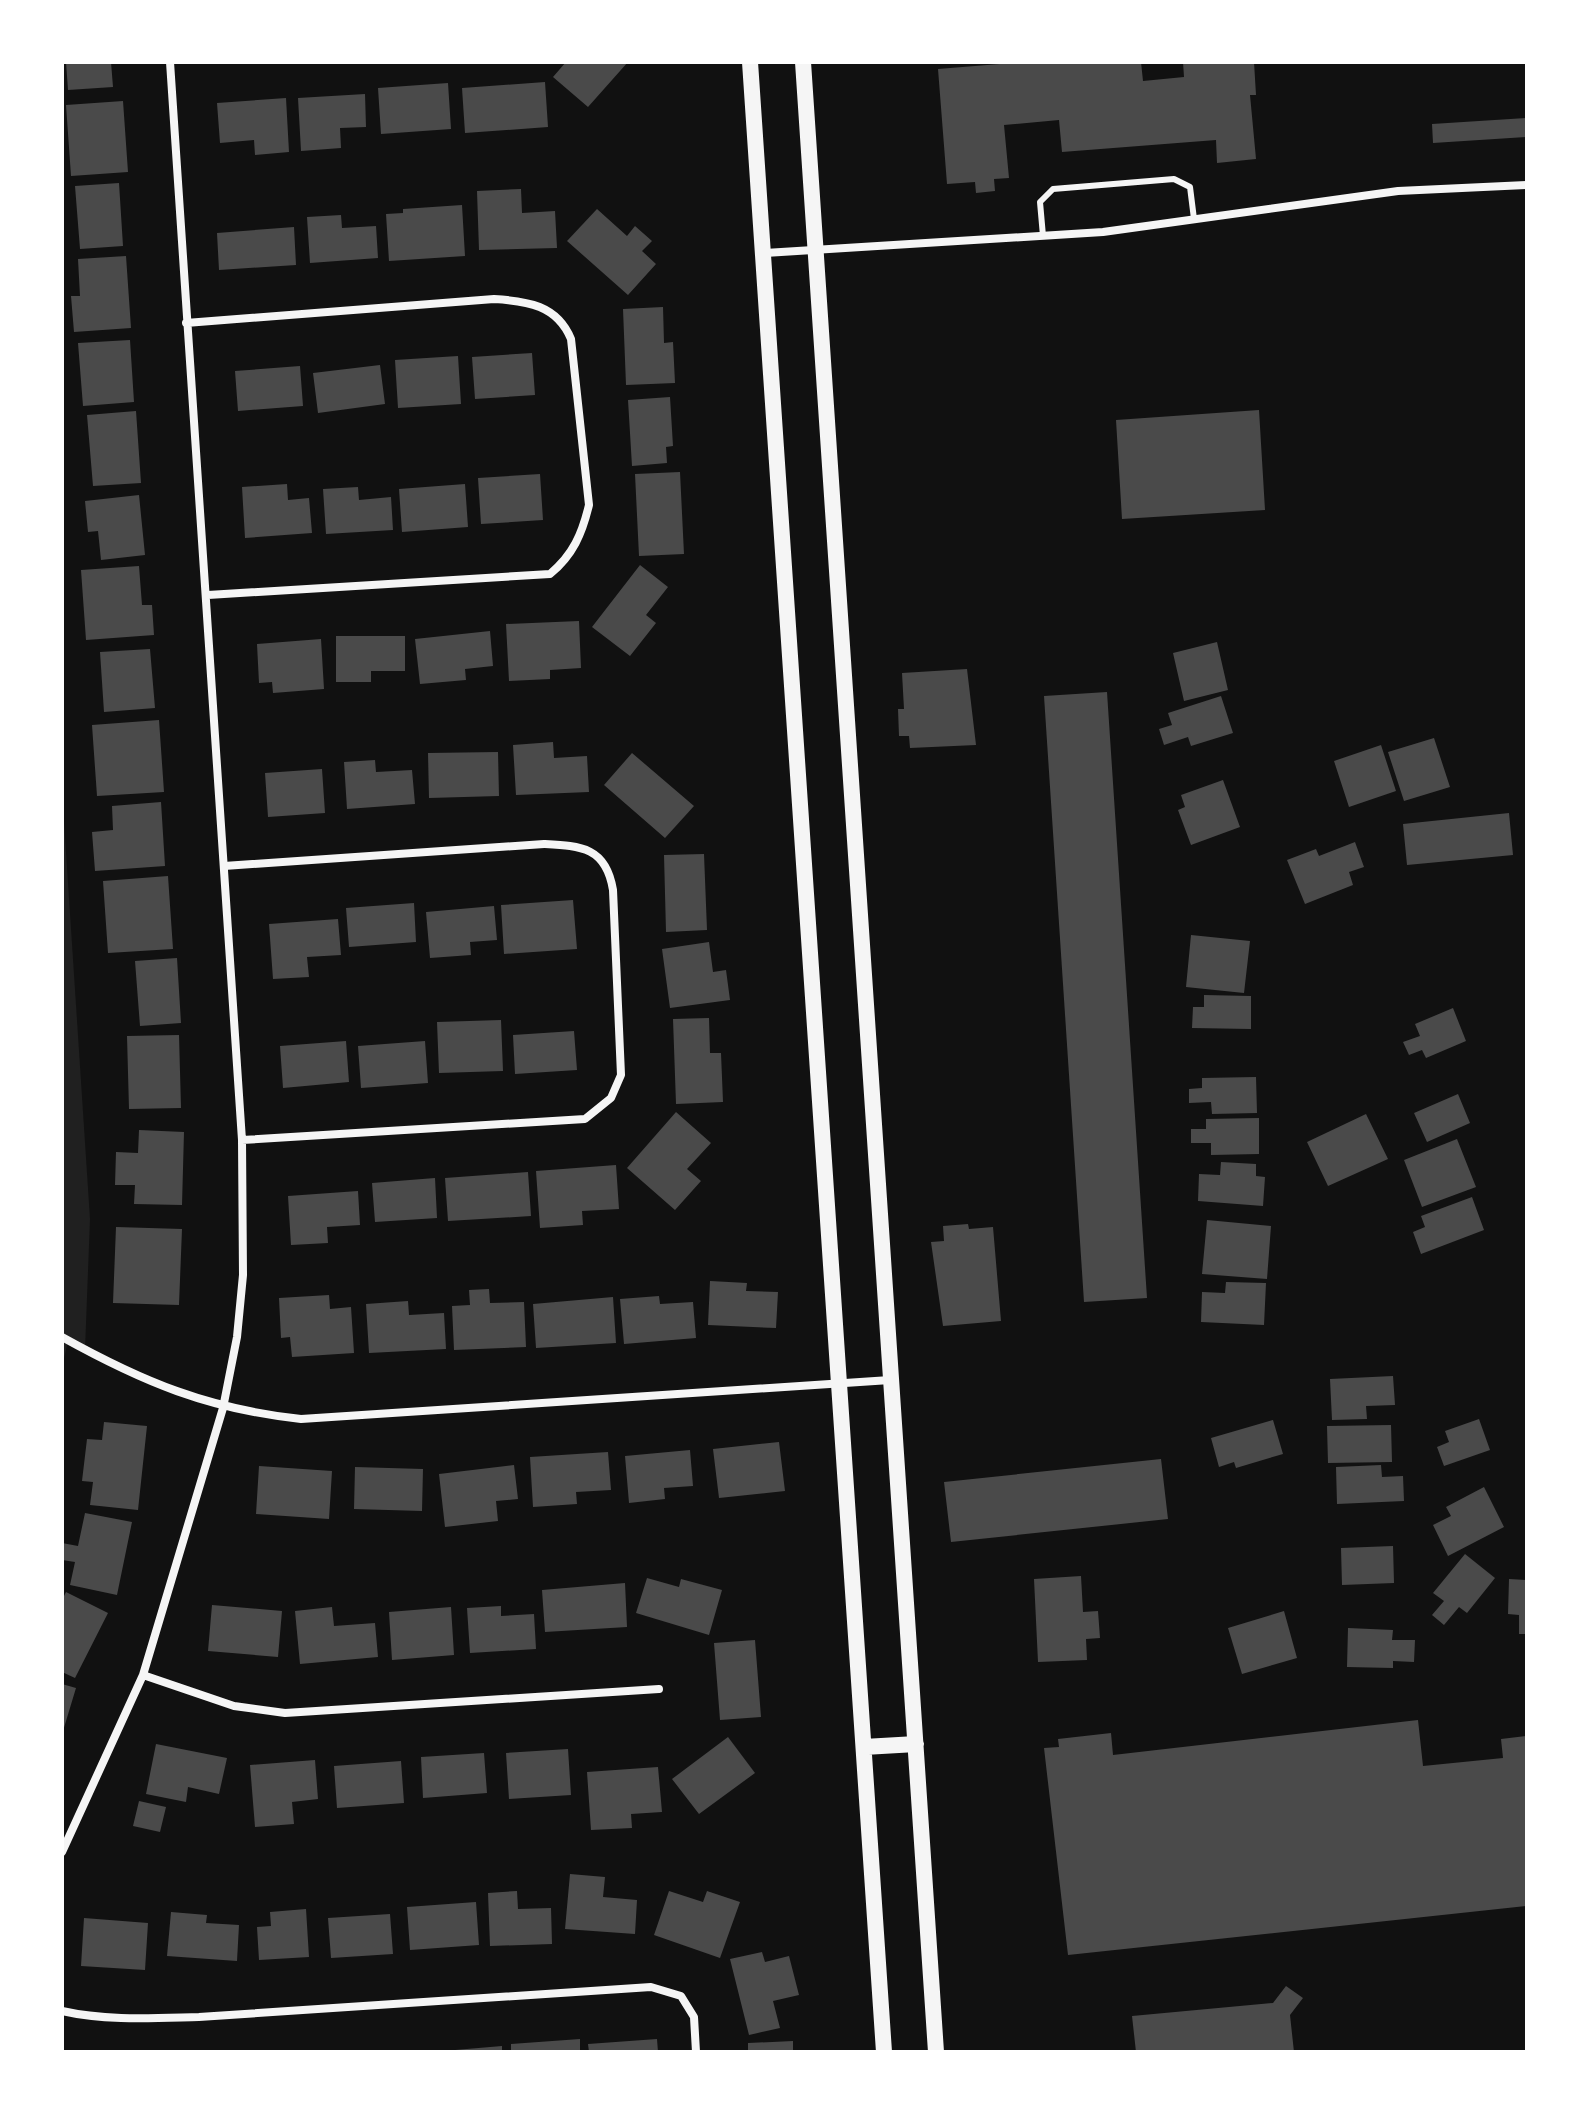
<svg xmlns="http://www.w3.org/2000/svg" width="1589" height="2114" font-family="'PT Sans Narrow',sans-serif">
<rect width="100%" height="100%" fill="#111"/>
<path fill="#202020" d="M 62,791 L 90,1219 L 85,1350 L 68,1341 L 62,1367 Z"/>
<path fill="#4a4a4a" d="M 66,62 L 111,62 L 113,87 L 68,90 Z
M 566,62 L 628,62 L 588,107 L 553,77 Z
M 1025,62 L 1141,62 L 1143,81 L 1184,77 L 1183,62 L 1254,62 L 1256,95 L 1250,95 L 1256,159 L 1217,163 L 1216,140 L 1062,152 L 1059,120 L 1004,125 L 1009,178 L 994,179 L 995,191 L 976,193 L 975,182 L 947,184 L 938,69 Z
M 545,82 L 548,127 L 465,133 L 462,88 Z
M 448,83 L 451,129 L 381,134 L 378,88 Z
M 365,94 L 366,127 L 340,128 L 341,148 L 301,151 L 298,98 Z
M 286,98 L 289,152 L 255,155 L 254,140 L 220,143 L 217,103 Z
M 123,101 L 128,172 L 71,176 L 66,105 Z
M 1527,118 L 1527,137 L 1433,143 L 1432,124 Z
M 119,183 L 123,246 L 80,249 L 75,186 Z
M 521,189 L 522,213 L 555,211 L 557,248 L 479,250 L 477,191 Z
M 462,205 L 465,256 L 389,261 L 386,214 L 403,213 L 403,209 Z
M 597,209 L 627,236 L 635,226 L 652,241 L 642,251 L 656,264 L 628,295 L 567,241 Z
M 341,215 L 342,228 L 376,226 L 378,258 L 310,263 L 307,217 Z
M 294,227 L 296,265 L 219,270 L 217,233 Z
M 126,256 L 131,328 L 74,332 L 71,296 L 80,296 L 78,259 Z
M 663,307 L 664,343 L 673,342 L 675,383 L 626,385 L 623,309 Z
M 130,340 L 134,402 L 83,406 L 78,343 Z
M 532,353 L 535,395 L 475,399 L 472,357 Z
M 458,356 L 461,404 L 398,408 L 395,360 Z
M 380,365 L 385,404 L 318,413 L 313,373 Z
M 300,366 L 303,406 L 238,411 L 235,371 Z
M 670,397 L 673,446 L 666,447 L 667,463 L 632,466 L 628,400 Z
M 1259,410 L 1265,510 L 1122,519 L 1116,420 Z
M 136,411 L 141,483 L 93,486 L 87,415 Z
M 680,472 L 684,554 L 639,556 L 635,474 Z
M 540,474 L 543,520 L 481,524 L 478,478 Z
M 287,484 L 288,500 L 309,498 L 312,533 L 245,538 L 242,487 Z
M 465,484 L 468,527 L 402,532 L 399,489 Z
M 358,487 L 359,500 L 391,497 L 393,530 L 326,534 L 323,489 Z
M 139,495 L 145,555 L 101,560 L 98,531 L 88,532 L 85,501 Z
M 640,565 L 668,587 L 646,615 L 656,623 L 630,656 L 592,627 Z
M 139,566 L 142,605 L 152,605 L 154,635 L 86,640 L 81,570 Z
M 579,621 L 581,668 L 550,670 L 550,679 L 509,681 L 506,624 Z
M 490,631 L 493,666 L 465,669 L 466,680 L 420,684 L 415,639 Z
M 336,636 L 405,636 L 405,671 L 371,671 L 371,682 L 336,682 Z
M 321,639 L 324,689 L 273,693 L 272,682 L 259,683 L 257,644 Z
M 1217,642 L 1228,690 L 1184,701 L 1173,653 Z
M 150,649 L 155,708 L 104,712 L 100,652 Z
M 967,669 L 976,745 L 910,748 L 909,736 L 899,736 L 898,709 L 904,709 L 902,673 Z
M 1107,692 L 1147,1298 L 1084,1302 L 1044,696 Z
M 1221,696 L 1233,733 L 1191,746 L 1188,737 L 1164,745 L 1159,729 L 1172,725 L 1168,713 Z
M 159,720 L 164,792 L 97,796 L 92,725 Z
M 1434,738 L 1450,787 L 1404,801 L 1388,752 Z
M 553,742 L 554,758 L 587,756 L 589,792 L 516,795 L 513,745 Z
M 1381,745 L 1396,791 L 1349,807 L 1334,761 Z
M 498,752 L 499,796 L 429,798 L 428,753 Z
M 632,753 L 694,806 L 665,838 L 604,785 Z
M 375,760 L 376,772 L 412,770 L 415,804 L 347,809 L 344,762 Z
M 322,769 L 325,813 L 268,817 L 265,773 Z
M 1223,780 L 1240,827 L 1191,845 L 1178,810 L 1185,807 L 1181,795 Z
M 161,802 L 165,866 L 95,871 L 92,832 L 113,830 L 112,806 Z
M 1509,813 L 1513,855 L 1407,865 L 1403,824 Z
M 1355,842 L 1364,867 L 1349,872 L 1353,885 L 1305,904 L 1287,860 L 1316,849 L 1319,856 Z
M 704,854 L 707,930 L 666,932 L 664,855 Z
M 168,876 L 173,949 L 108,953 L 103,881 Z
M 573,900 L 577,949 L 504,954 L 501,905 Z
M 414,903 L 416,942 L 349,947 L 346,908 Z
M 494,906 L 497,940 L 470,942 L 471,955 L 430,958 L 426,912 Z
M 338,919 L 341,955 L 307,957 L 309,977 L 273,979 L 269,924 Z
M 1191,935 L 1250,941 L 1244,993 L 1186,987 Z
M 709,942 L 713,972 L 726,970 L 730,1000 L 670,1008 L 662,949 Z
M 177,958 L 181,1023 L 140,1026 L 135,961 Z
M 1204,995 L 1251,996 L 1251,1029 L 1192,1028 L 1193,1007 L 1204,1007 Z
M 1453,1008 L 1466,1041 L 1426,1058 L 1422,1050 L 1409,1055 L 1403,1042 L 1420,1036 L 1415,1024 Z
M 709,1018 L 710,1053 L 721,1053 L 723,1102 L 676,1104 L 673,1019 Z
M 501,1020 L 503,1071 L 439,1073 L 437,1022 Z
M 574,1031 L 577,1070 L 515,1074 L 513,1035 Z
M 179,1035 L 181,1108 L 129,1109 L 127,1036 Z
M 346,1041 L 349,1082 L 283,1088 L 280,1046 Z
M 425,1041 L 428,1083 L 361,1088 L 358,1046 Z
M 1256,1077 L 1257,1113 L 1212,1114 L 1211,1102 L 1189,1103 L 1189,1089 L 1202,1088 L 1202,1078 Z
M 1458,1094 L 1470,1123 L 1427,1142 L 1414,1113 Z
M 676,1112 L 711,1143 L 687,1169 L 701,1181 L 675,1210 L 627,1168 Z
M 1366,1114 L 1388,1159 L 1328,1186 L 1307,1142 Z
M 1259,1118 L 1259,1154 L 1211,1155 L 1211,1143 L 1191,1143 L 1191,1129 L 1206,1129 L 1206,1119 Z
M 139,1130 L 184,1132 L 182,1205 L 134,1204 L 135,1185 L 115,1185 L 116,1152 L 138,1153 Z
M 1457,1139 L 1476,1187 L 1422,1207 L 1404,1160 Z
M 1221,1162 L 1256,1164 L 1256,1176 L 1265,1177 L 1263,1206 L 1198,1201 L 1199,1174 L 1220,1175 Z
M 616,1165 L 619,1209 L 582,1211 L 583,1225 L 540,1228 L 536,1171 Z
M 528,1172 L 531,1216 L 448,1221 L 445,1178 Z
M 435,1178 L 437,1218 L 375,1222 L 372,1183 Z
M 358,1191 L 360,1225 L 327,1227 L 328,1243 L 291,1245 L 288,1196 Z
M 1472,1197 L 1484,1230 L 1421,1254 L 1413,1232 L 1425,1227 L 1421,1216 Z
M 1207,1220 L 1271,1226 L 1267,1279 L 1202,1274 Z
M 968,1224 L 969,1229 L 993,1227 L 1001,1321 L 943,1326 L 931,1242 L 944,1241 L 943,1226 Z
M 116,1227 L 182,1229 L 179,1305 L 113,1303 Z
M 710,1281 L 747,1283 L 746,1291 L 778,1292 L 776,1328 L 708,1325 Z
M 1226,1282 L 1266,1283 L 1264,1325 L 1201,1322 L 1202,1292 L 1225,1293 Z
M 489,1289 L 490,1303 L 524,1302 L 526,1347 L 454,1350 L 452,1306 L 470,1305 L 469,1290 Z
M 329,1295 L 330,1309 L 351,1307 L 354,1353 L 292,1357 L 290,1337 L 281,1338 L 279,1298 Z
M 659,1296 L 660,1304 L 693,1302 L 696,1338 L 624,1344 L 620,1299 Z
M 613,1297 L 616,1343 L 536,1348 L 533,1304 Z
M 408,1301 L 409,1315 L 444,1313 L 446,1349 L 369,1353 L 366,1304 Z
M 1393,1376 L 1395,1405 L 1366,1406 L 1367,1419 L 1332,1420 L 1330,1379 Z
M 1479,1419 L 1490,1450 L 1444,1466 L 1437,1447 L 1449,1442 L 1445,1431 Z
M 1273,1420 L 1283,1454 L 1236,1468 L 1234,1462 L 1219,1467 L 1211,1438 Z
M 104,1422 L 147,1426 L 138,1510 L 90,1505 L 93,1482 L 82,1481 L 87,1439 L 102,1440 Z
M 1391,1425 L 1392,1462 L 1328,1463 L 1327,1426 Z
M 779,1442 L 785,1491 L 719,1498 L 713,1449 Z
M 690,1450 L 693,1486 L 664,1488 L 665,1499 L 629,1503 L 625,1456 Z
M 608,1452 L 611,1490 L 576,1492 L 577,1504 L 533,1507 L 530,1457 Z
M 1161,1459 L 1168,1519 L 951,1542 L 944,1482 Z
M 514,1465 L 518,1499 L 496,1501 L 498,1521 L 445,1527 L 439,1474 Z
M 1381,1465 L 1382,1477 L 1403,1476 L 1404,1501 L 1337,1504 L 1336,1467 Z
M 259,1466 L 332,1471 L 329,1519 L 256,1514 Z
M 355,1467 L 423,1469 L 422,1511 L 354,1509 Z
M 1484,1487 L 1504,1527 L 1448,1556 L 1433,1525 L 1451,1516 L 1446,1507 Z
M 85,1513 L 132,1522 L 117,1595 L 70,1585 L 75,1562 L 62,1560 L 62,1543 L 78,1546 Z
M 1393,1546 L 1394,1583 L 1342,1585 L 1341,1548 Z
M 1465,1554 L 1495,1578 L 1467,1613 L 1459,1607 L 1444,1625 L 1432,1615 L 1444,1601 L 1433,1593 Z
M 1081,1576 L 1083,1612 L 1098,1611 L 1100,1638 L 1086,1639 L 1087,1660 L 1038,1662 L 1034,1579 Z
M 647,1578 L 679,1587 L 681,1579 L 722,1590 L 709,1635 L 636,1613 Z
M 1509,1579 L 1527,1580 L 1527,1634 L 1519,1634 L 1519,1615 L 1508,1614 Z
M 625,1583 L 627,1627 L 545,1632 L 542,1590 Z
M 66,1592 L 108,1613 L 75,1678 L 62,1672 L 62,1600 Z
M 212,1605 L 282,1611 L 278,1657 L 208,1651 Z
M 501,1606 L 501,1616 L 534,1614 L 536,1649 L 470,1653 L 467,1608 Z
M 332,1607 L 334,1626 L 375,1623 L 378,1657 L 300,1664 L 295,1611 Z
M 451,1607 L 454,1655 L 392,1660 L 389,1612 Z
M 1284,1611 L 1297,1658 L 1242,1674 L 1228,1628 Z
M 1348,1628 L 1393,1630 L 1392,1640 L 1415,1640 L 1414,1662 L 1393,1661 L 1393,1668 L 1347,1667 Z
M 755,1640 L 761,1717 L 720,1720 L 714,1643 Z
M 62,1684 L 76,1688 L 63,1731 L 62,1730 Z
M 1418,1720 L 1423,1766 L 1503,1758 L 1501,1739 L 1527,1736 L 1527,1906 L 1068,1955 L 1044,1748 L 1059,1747 L 1058,1739 L 1111,1733 L 1113,1755 Z
M 728,1737 L 755,1773 L 699,1814 L 672,1779 Z
M 156,1744 L 227,1758 L 219,1794 L 188,1787 L 186,1802 L 146,1794 Z
M 568,1749 L 571,1795 L 509,1799 L 506,1753 Z
M 484,1753 L 487,1793 L 423,1798 L 421,1757 Z
M 315,1760 L 318,1799 L 292,1802 L 294,1824 L 255,1827 L 250,1765 Z
M 401,1761 L 404,1803 L 337,1808 L 334,1766 Z
M 658,1767 L 662,1812 L 631,1814 L 632,1828 L 591,1830 L 587,1772 Z
M 139,1801 L 166,1807 L 160,1832 L 133,1826 Z
M 570,1874 L 605,1877 L 603,1897 L 637,1900 L 635,1934 L 565,1929 Z
M 517,1891 L 518,1909 L 551,1908 L 552,1944 L 490,1946 L 488,1893 Z
M 669,1891 L 703,1902 L 707,1891 L 740,1902 L 720,1958 L 654,1935 Z
M 476,1902 L 479,1945 L 410,1950 L 407,1907 Z
M 306,1909 L 309,1957 L 259,1960 L 257,1927 L 271,1926 L 270,1912 Z
M 171,1912 L 207,1915 L 206,1923 L 239,1925 L 237,1961 L 167,1956 Z
M 390,1914 L 393,1954 L 331,1958 L 328,1918 Z
M 84,1918 L 148,1923 L 145,1970 L 81,1966 Z
M 762,1952 L 765,1962 L 789,1956 L 799,1995 L 773,2001 L 780,2028 L 749,2035 L 730,1959 Z
M 1286,1986 L 1303,1998 L 1290,2015 L 1294,2052 L 1136,2052 L 1132,2016 L 1273,2003 Z
M 580,2039 L 580,2052 L 511,2052 L 511,2044 Z
M 657,2039 L 658,2052 L 589,2052 L 588,2044 Z
M 793,2041 L 793,2052 L 748,2052 L 748,2043 Z
M 502,2046 L 502,2052 L 455,2052 L 455,2050 Z"/>
<g fill="none" stroke-linecap="round" stroke-linejoin="round">
<path stroke="#f5f5f5" stroke-width="6" d="M 1043,236 L 1040,202 L 1053,189 L 1174,179 L 1190,187 L 1194,219"/>
<path stroke="#f5f5f5" stroke-width="8" d="M 765,253 L 1103,232 L 1398,191 L 1527,185
M 186,323 L 494,299 C 527,301 557,305 571,339 L 589,505 C 582,534 573,555 550,574 L 208,595
M 224,866 L 544,844 C 581,846 606,847 613,890 L 621,1075 L 611,1098 L 585,1119 L 242,1140
M 62,1337 C 143,1382 208,1409 301,1419 L 890,1380
M 143,1675 L 234,1706 L 285,1713 L 659,1689
M 62,1852 L 143,1675 L 223,1408 L 237,1337 L 243,1275 L 242,1140 L 170,62
M 62,2011 C 106,2021 154,2018 199,2017 L 651,1987 L 681,1996 L 694,2017 L 696,2052"/>
<path stroke="#f5f5f5" stroke-width="16" d="M 750,62 L 884,2052
M 803,62 L 936,2052
M 864,1747 L 916,1744"/>
</g>
<rect width="1589" height="2114" fill="none" stroke="#ffffff" stroke-width="128"/>
</svg>
